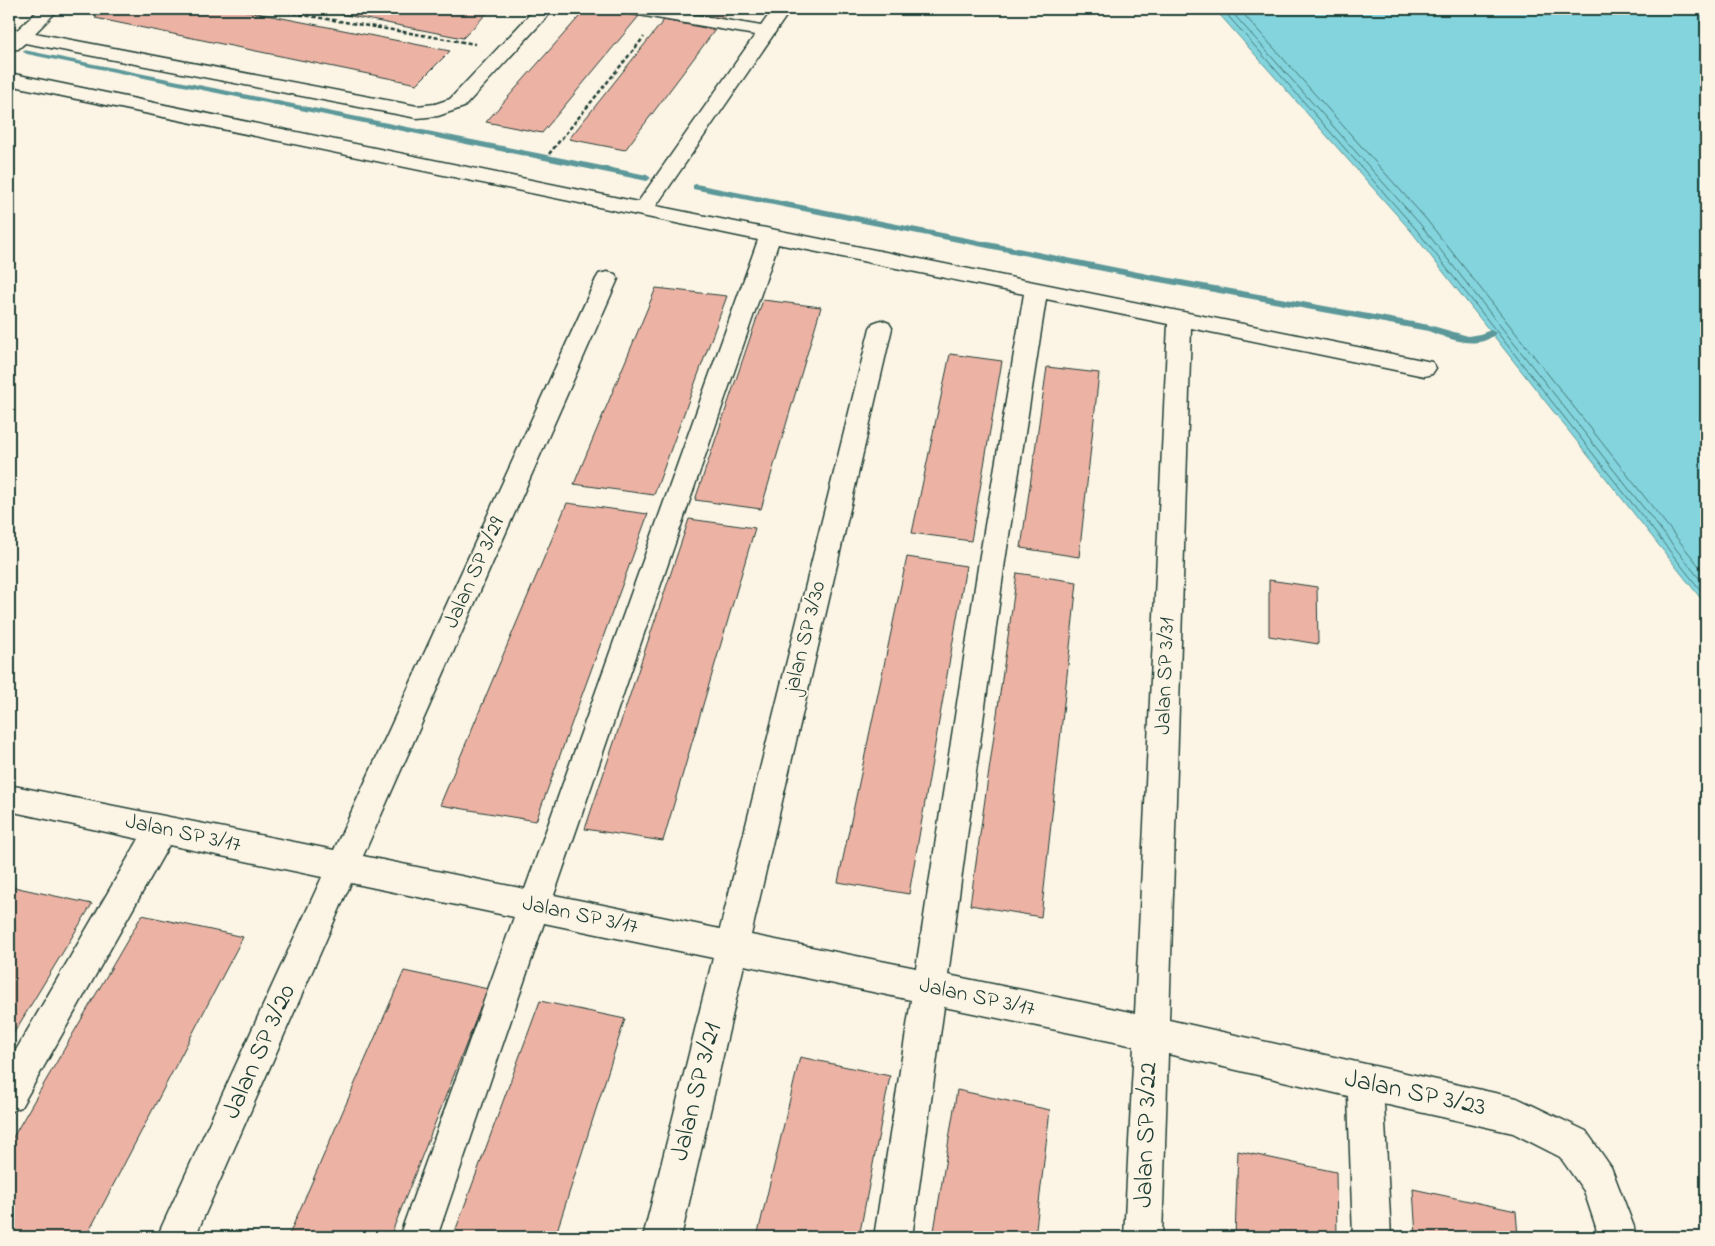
<svg xmlns="http://www.w3.org/2000/svg" width="1715" height="1246" font-family="'Indie Flower',sans-serif">
<rect width="100%" height="100%" fill="#fcf5e5"/>
<filter id="ink" filterUnits="userSpaceOnUse"><feTurbulence type="fractalNoise" baseFrequency=".02" numOctaves="2"/><feDisplacementMap in="SourceGraphic" scale="10" xChannelSelector="R" yChannelSelector="G"/><feConvolveMatrix kernelMatrix="1 2 1 2 8 2 1 2 1" color-interpolation-filters="sRGB"/></filter>
<g filter="url(#ink)">
<path fill="#83d4dd" stroke="#5b9899" d="M 1216,9 L 1706,9 L 1706,605 L 1411,231 L 1220,15 Z"/>
<g fill="none" stroke-linecap="round" stroke-linejoin="round">
<path stroke="#477978" stroke-width="1" d="M 1222,9 L 1415,228 L 1706,597
M 1229,9 L 1420,224 L 1706,587
M 1239,9 L 1426,219 L 1706,575"/>
<path fill="#5b9899" fill-rule="evenodd" d="M 24,50 L 647,175 L 651,178 L 647,181 L 27,54 L 23,52 Z
M 696,184 L 1148,274 L 1429,325 L 1468,336 L 1480,334 L 1491,330 L 1496,333 C 1478,352 1447,338 1428,331 L 1148,280 L 693,189 L 693,185 Z"/>
</g>
<path fill="#ecb3a5" stroke="#1f3d34" d="M 107,9 L 236,9 L 450,51 L 417,84 L 95,18 Z
M 315,9 L 491,9 L 463,38 Z
M 586,9 L 598,9 L 639,16 L 542,133 L 486,122 Z
M 673,9 L 731,9 L 722,20 L 671,12 Z
M 664,20 L 715,30 L 625,150 L 569,139 Z
M 656,288 L 727,296 L 654,495 L 574,484 Z
M 763,300 L 821,307 L 761,509 L 695,500 Z
M 950,354 L 1002,361 L 971,541 L 912,533 Z
M 1047,367 L 1099,373 L 1079,557 L 1021,548 Z
M 567,503 L 648,514 L 536,821 L 440,805 Z
M 689,519 L 755,528 L 663,841 L 585,829 Z
M 907,557 L 966,566 L 909,894 L 838,882 Z
M 1017,573 L 1077,582 L 1041,917 L 970,905 Z
M 1269,580 L 1317,587 L 1318,644 L 1269,636 Z
M 9,886 L 92,904 L 9,1041 Z
M 142,915 L 243,937 L 86,1237 L 9,1237 L 9,1144 Z
M 404,971 L 488,989 L 390,1237 L 288,1237 Z
M 540,1001 L 625,1019 L 555,1237 L 453,1237 Z
M 800,1057 L 890,1076 L 859,1237 L 757,1237 Z
M 957,1090 L 1050,1110 L 1035,1237 L 933,1237 Z
M 1238,1151 L 1336,1172 L 1337,1237 L 1235,1237 Z
M 1413,1189 L 1516,1211 L 1518,1237 L 1416,1237 Z"/>
<g fill="none" stroke-linecap="round" stroke-linejoin="round">
<defs>
<path id="minor" d="M 40,9 L 59,9 L 35,33 L 417,106 L 435,104 L 450,99 L 535,9 L 554,9 L 464,107 L 438,116 L 417,118 L 25,43 L 18,49 L 9,50 L 9,29 L 17,30 Z
M 624,9 L 662,9 L 761,26 L 773,9 L 791,9 L 656,206 L 1432,362 L 1436,368 L 1432,374 L 1424,376 L 1191,328 L 1169,1020 L 1517,1098 L 1586,1131 L 1611,1167 L 1634,1227 L 1635,1237 L 1597,1237 L 1596,1227 L 1584,1191 L 1560,1157 L 1513,1133 L 1384,1104 L 1391,1237 L 1353,1237 L 1348,1096 L 1168,1054 L 1162,1237 L 1124,1237 L 1134,1046 L 944,1007 L 912,1237 L 874,1237 L 911,1000 L 744,965 L 681,1237 L 643,1237 L 713,958 L 544,923 L 437,1237 L 399,1237 L 514,917 L 351,883 L 195,1237 L 157,1237 L 322,877 L 169,845 L 21,1107 L 9,1112 L 9,1062 L 139,839 L 9,811 L 9,785 L 334,850 L 596,279 L 599,274 L 607,272 L 615,274 L 618,279 L 363,856 L 525,889 L 758,240 L 9,85 L 9,73 L 638,202 L 755,35 L 633,14 L 627,13 ZM 778,244 L 1024,294 L 979,561 L 916,968 L 751,935 L 892,328 L 889,323 L 881,320 L 873,323 L 870,328 L 720,929 L 554,895 ZM 1046,299 L 1168,324 L 1135,1013 L 948,975 L 1005,561 Z"/>
</defs>
<use href="#minor" stroke="#1f3d34" stroke-width="3"/>
<path stroke="#1f3d34" stroke-width="2.5" stroke-dasharray="4 2.5" stroke-linecap="butt" d="M 268,9 L 475,44
M 549,154 L 644,37"/>
<use href="#minor" fill="#fcf5e5" fill-rule="evenodd"/>
</g>
</g>
<g text-anchor="middle" dominant-baseline="central" stroke-width="4" stroke-linejoin="round" paint-order="stroke">
<g font-size="22" fill="#1f3d34" stroke="#fcf5e5">
<text transform="translate(475 573) rotate(-66)">Jalan SP 3/29</text>
<text transform="translate(806 637) rotate(-76)">jalan SP 3/30</text>
<text transform="translate(1166 676) rotate(-88)">Jalan SP 3/31</text>
<text transform="translate(183 834) rotate(12)">Jalan SP 3/17</text>
<text transform="translate(580 916) rotate(12)">Jalan SP 3/17</text>
<text transform="translate(977 998) rotate(12)">Jalan SP 3/17</text>
</g>
<g font-size="26" fill="#1f3d34" stroke="#fcf5e5">
<text transform="translate(260 1052) rotate(-66)">Jalan SP 3/20</text>
<text transform="translate(697 1092) rotate(-76)">Jalan SP 3/21</text>
<text transform="translate(1415 1094) rotate(12)">Jalan SP 3/23</text>
<text transform="translate(1147 1135) rotate(-88)">Jalan SP 3/22</text>
</g>
</g>
<rect width="1715" height="1246" fill="none" stroke="#fcf5e5" stroke-width="30"/>
<rect x="15" y="15" width="1685" height="1216" fill="none" stroke="#1f3d34" stroke-width="2" filter="url(#ink)"/>
</svg>
